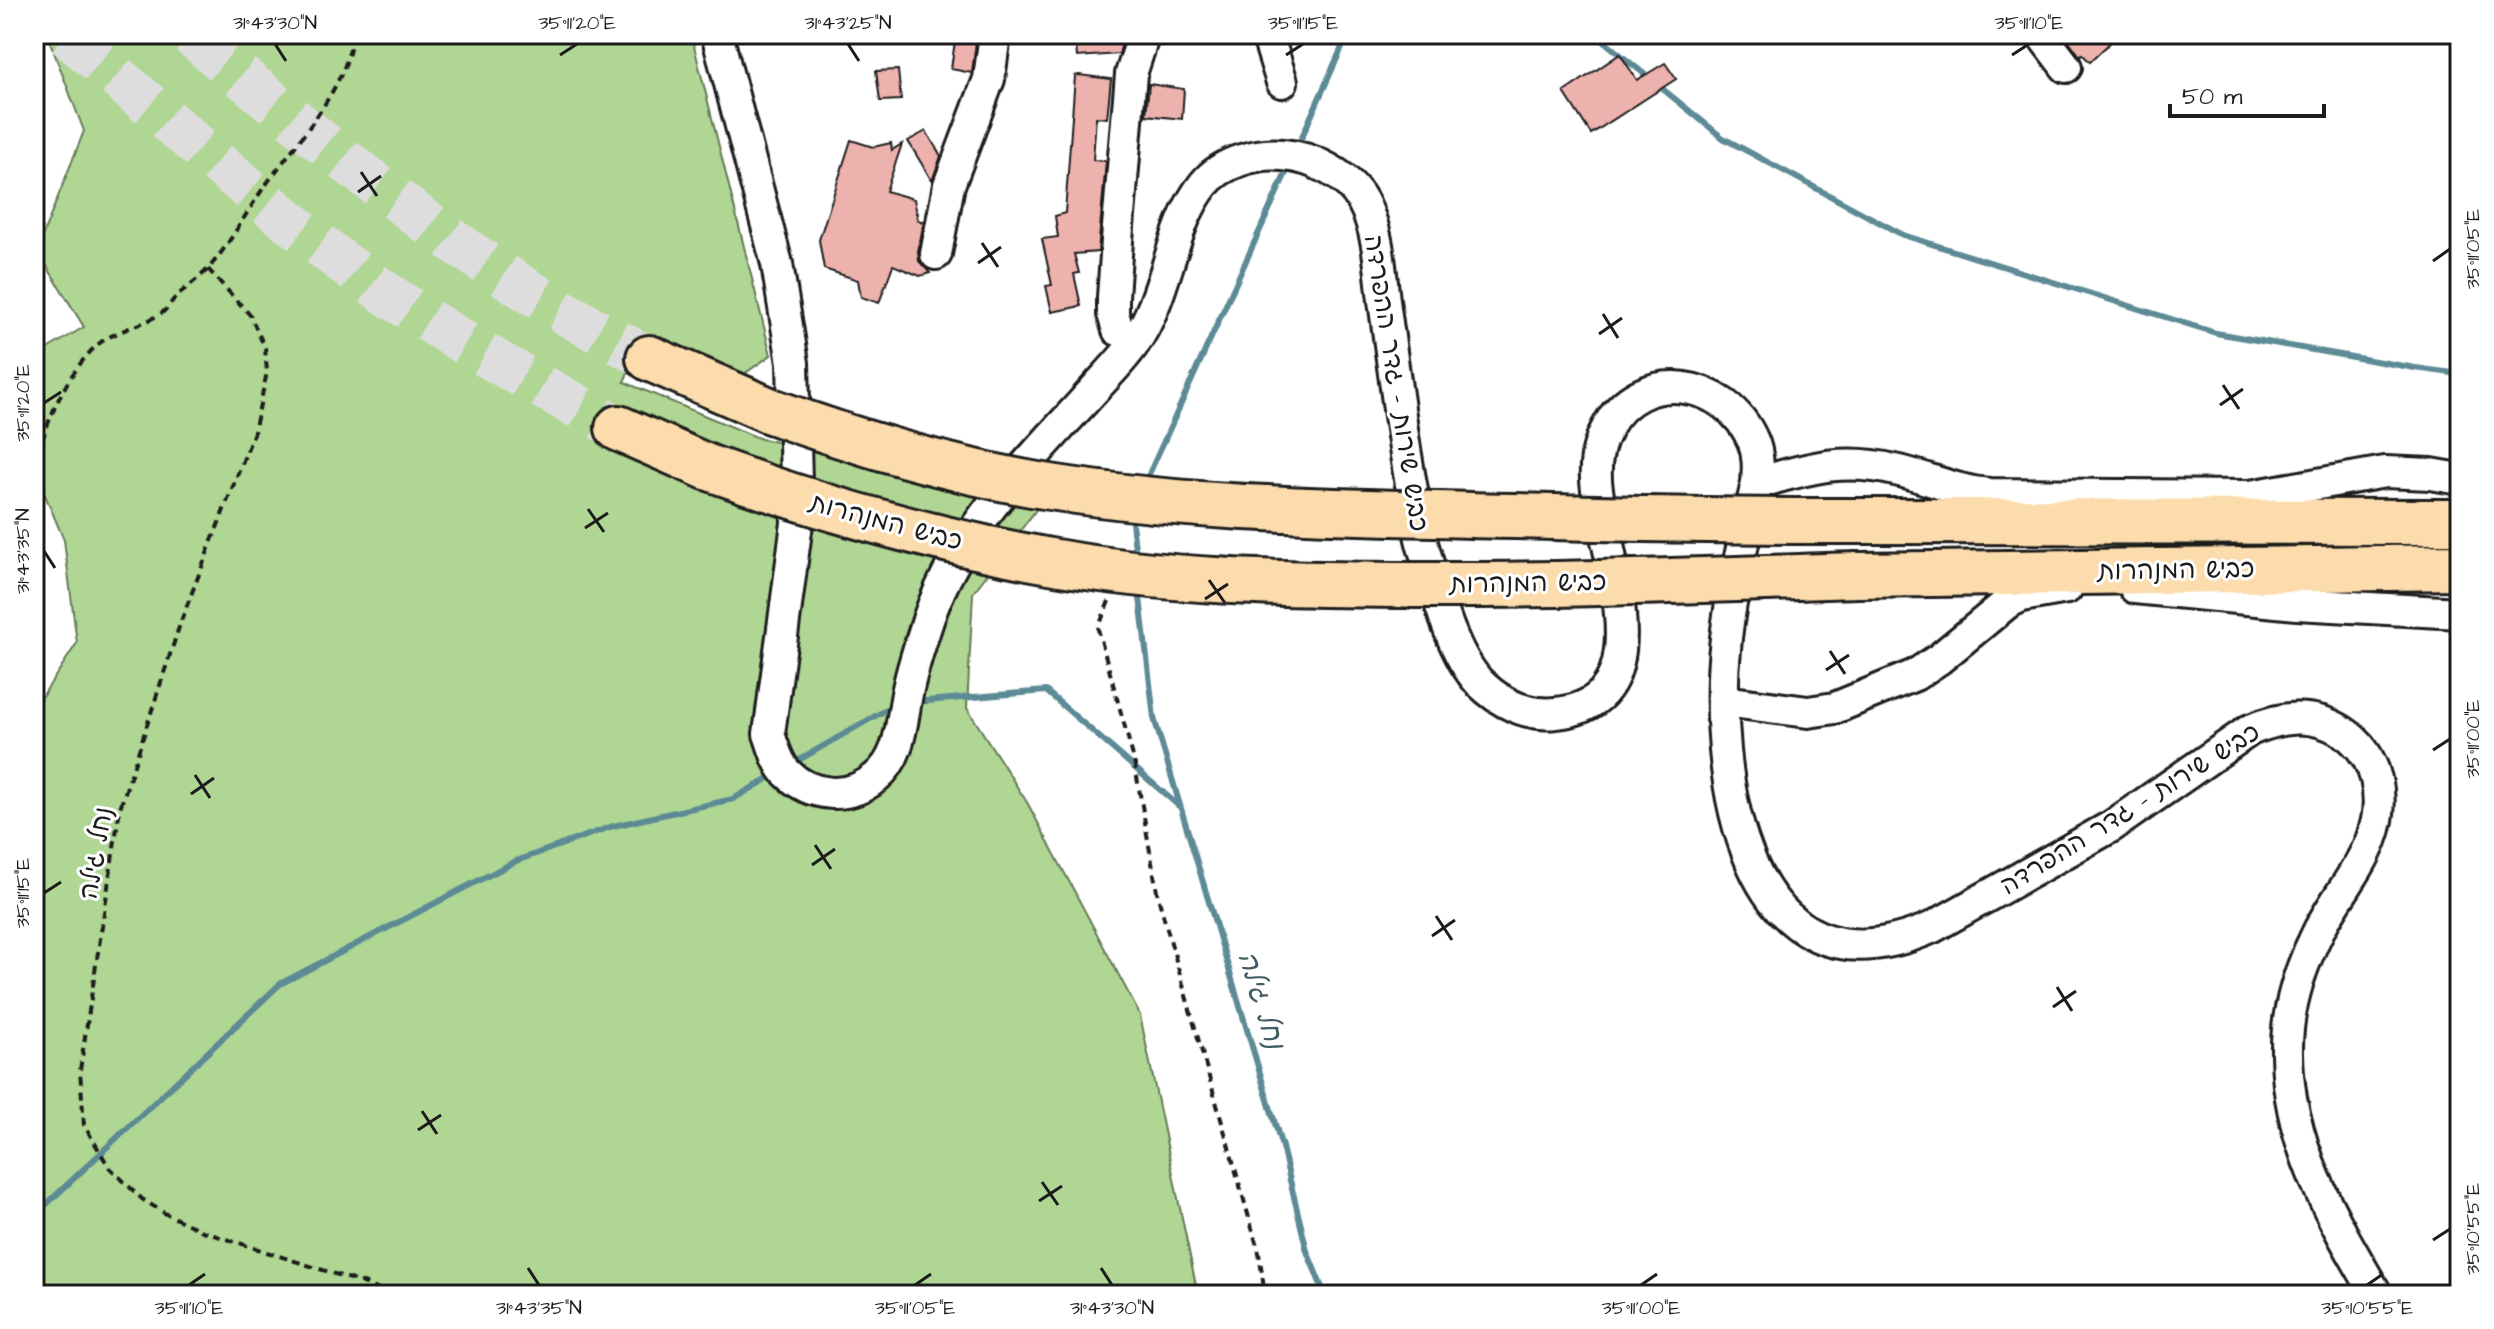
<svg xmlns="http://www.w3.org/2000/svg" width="2494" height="1329" font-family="'Architects Daughter','Playpen Sans Hebrew',sans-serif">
<rect width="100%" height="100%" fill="#fff"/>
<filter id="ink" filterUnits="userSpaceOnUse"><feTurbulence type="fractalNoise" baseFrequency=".0125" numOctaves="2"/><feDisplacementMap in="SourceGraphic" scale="16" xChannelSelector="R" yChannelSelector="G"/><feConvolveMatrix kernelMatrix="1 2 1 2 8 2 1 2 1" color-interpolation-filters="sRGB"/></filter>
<g filter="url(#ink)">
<path fill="#afd693" stroke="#667958" stroke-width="2" d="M 47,34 L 691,34 L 771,355 L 744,374 L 644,335 L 624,382 L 761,439 L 1048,494 L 973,593 L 967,708 L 1028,804 L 1140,1015 L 1198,1295 L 34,1295 L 34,709 L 77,643 L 64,540 L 34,469 L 34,357 L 84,327 L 37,250 L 84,131 Z"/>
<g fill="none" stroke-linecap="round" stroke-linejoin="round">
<path stroke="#5c8a95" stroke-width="6" d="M 1595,34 L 1723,138 L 1903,235 L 2216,333 L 2415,368 L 2460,374
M 1296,150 L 1348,34
M 1144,485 L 1290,164
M 1131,513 L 1136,558
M 1139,589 L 1154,718 L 1282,1147 L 1307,1251 L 1325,1295
M 915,702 L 1046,691 L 1180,807
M 792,764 L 896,704
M 34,1216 L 280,984 L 516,861 L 613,826 L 733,799 L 776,774"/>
</g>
<path fill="#edb2ad" stroke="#1c1c1c" stroke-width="2" d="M 956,34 L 977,34 L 972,73 L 951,69 Z
M 1075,34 L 1125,34 L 1119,54 L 1077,57 Z
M 2064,34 L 2119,34 L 2090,62 L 2082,54 L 2080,56 Z
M 1620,54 L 1637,80 L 1665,63 L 1676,79 L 1591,134 L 1564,92 Z
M 898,70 L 901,100 L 880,101 L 876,71 Z
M 1079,75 L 1111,79 L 1107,118 L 1096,117 L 1093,160 L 1106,161 L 1098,252 L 1074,254 L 1079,273 L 1074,274 L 1081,306 L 1052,312 L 1046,286 L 1052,285 L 1042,239 L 1058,237 L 1055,216 L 1065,213 L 1075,76 Z
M 1149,84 L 1184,89 L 1182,119 L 1146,115 Z
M 926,131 L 941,156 L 932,181 L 908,141 Z
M 851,140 L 873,147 L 891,143 L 892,150 L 902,144 L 886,191 L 914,199 L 918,220 L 924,222 L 918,251 L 919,261 L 930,273 L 920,276 L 893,265 L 879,303 L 861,297 L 858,280 L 824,269 L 819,240 Z"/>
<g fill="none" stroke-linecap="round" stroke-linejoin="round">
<path stroke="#ddd" stroke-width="44" stroke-dasharray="44 22" stroke-linecap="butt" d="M 66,34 C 168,120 268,210 377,287 C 454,340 536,384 618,428
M 190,34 C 335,154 479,275 649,358"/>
<defs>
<path id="minor" d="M 717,34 L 777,264 L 793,363 L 797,523 L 769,734 C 774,748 777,762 787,773 C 811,797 849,800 875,778 C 902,757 901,721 908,689 C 913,665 921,641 929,617 C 961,526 1030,461 1093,391 C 1107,375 1124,359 1135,342 C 1168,294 1170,226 1204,184 C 1221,163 1256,152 1283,155 C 1312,157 1349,175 1363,202 C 1380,234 1380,273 1385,308 C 1393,365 1400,422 1410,479 C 1415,504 1417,529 1425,553 C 1437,593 1451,651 1479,682 C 1500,703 1527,716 1556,713 C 1670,702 1600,546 1596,480 C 1595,463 1598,444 1607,428 C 1640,365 1727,379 1753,441 C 1759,455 1758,469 1757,483 C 1745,535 1732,586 1726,638 C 1711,769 1741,1012 1933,927 L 2112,826 L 2250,730 C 2281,717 2311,712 2342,731 C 2359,742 2371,759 2376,779 C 2391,840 2343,882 2318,932 C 2299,970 2286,1012 2287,1054 C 2288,1145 2333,1220 2377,1295
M 1267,34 L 1282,82
M 2041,34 L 2066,67
M 936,254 L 949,185 L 989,79 L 995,34
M 1118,330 L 1113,314 L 1113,297 L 1118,227 L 1131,74 L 1144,34
M 1757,483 C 1807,469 1841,457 1895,470 C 1928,477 1956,492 1990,494 L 2250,496 L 2385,472 L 2431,474 L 2460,479
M 2135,588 L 2297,604 L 2460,613
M 1724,701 L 1808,712 L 1835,708 L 1915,675 L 1939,659 L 2007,603 L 2022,596 L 2067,588"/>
<path id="highway" d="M 649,358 L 771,411
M 618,428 L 707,467
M 1852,521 L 2460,522
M 1857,575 L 2460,567"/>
</defs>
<use href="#minor" stroke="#1c1c1c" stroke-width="36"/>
<use href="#highway" stroke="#1c1c1c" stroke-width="50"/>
<path stroke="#1c1c1c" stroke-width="4" stroke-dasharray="8 6" stroke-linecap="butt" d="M 208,269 L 250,315 L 265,348 L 267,372 L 254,432 L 181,621 L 120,808 L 80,1070 L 84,1125 L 109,1167 L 142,1199 L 166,1214 L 205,1232 L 366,1284 L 389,1295
M 34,467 C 46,425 62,380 94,348 C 112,330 142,327 163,312 C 168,308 171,302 175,298 C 185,288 197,280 207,270 C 228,247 244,216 262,190 C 291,149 350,85 352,34
M 1109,601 L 1098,629 L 1134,760 L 1158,897 L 1259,1253 L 1265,1295"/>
<use href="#minor" stroke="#fff" stroke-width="30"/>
<use href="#highway" stroke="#fcdcac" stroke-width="44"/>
<defs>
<path id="highway-bridge" d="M 771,411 C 856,442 943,468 1032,484 C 1177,509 1325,511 1471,515 C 1598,518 1725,522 1852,521
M 707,467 C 818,507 932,540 1050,561 C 1165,582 1282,584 1399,585 C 1551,586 1704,580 1857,575"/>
</defs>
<use href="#highway-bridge" stroke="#1c1c1c" stroke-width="50" stroke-linecap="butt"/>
<use href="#highway-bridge" stroke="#fcdcac" stroke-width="44"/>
</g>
</g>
<path fill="none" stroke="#1c1c1c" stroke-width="3" d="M 275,44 L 286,61M 848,44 L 859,61M 560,55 L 577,44M 1286,55 L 1303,44M 2012,55 L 2029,44M 361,172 L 377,196M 358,192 L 381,176M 982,243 L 998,267M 2433,261 L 2450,249M 978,263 L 1001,247M 1603,314 L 1618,338M 1599,334 L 1622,318M 2223,385 L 2239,409M 44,403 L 61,392M 2220,405 L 2243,389M 588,509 L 604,532M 585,528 L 608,513M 44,551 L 55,568M 1209,580 L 1225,603M 1205,599 L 1228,584M 1830,651 L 1845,674M 1826,670 L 1849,655M 2433,750 L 2450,739M 195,775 L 210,798M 191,794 L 214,778M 815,845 L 831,869M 812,865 L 835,849M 44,893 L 61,882M 1436,916 L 1452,940M 1432,936 L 1455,920M 2057,987 L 2072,1011M 2053,1007 L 2076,991M 422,1111 L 437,1134M 418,1130 L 441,1115M 1042,1182 L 1058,1205M 1039,1201 L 1062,1186M 2433,1240 L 2450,1229M 528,1268 L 539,1285M 1101,1268 L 1112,1285M 189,1285 L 205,1274M 915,1285 L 931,1274M 1641,1285 L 1657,1274M 2367,1285 L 2383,1274"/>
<g text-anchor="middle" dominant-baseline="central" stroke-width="6" stroke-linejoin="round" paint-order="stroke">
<g font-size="26" fill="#1c1c1c" stroke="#fff">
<text transform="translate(1396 383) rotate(81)">כביש שירות - גדר ההפרדה</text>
<text transform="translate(886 522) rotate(15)">כביש המנהרות</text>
<text transform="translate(2176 570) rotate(-1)">כביש המנהרות</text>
<text transform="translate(1528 583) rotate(-1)">כביש המנהרות</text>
<text transform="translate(2130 809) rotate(-32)">כביש שירות - גדר ההפרדה</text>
<text transform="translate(96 853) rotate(-80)">נחל גילה</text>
</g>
<g font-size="28" font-style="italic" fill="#415c63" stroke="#fff">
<text transform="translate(1261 1000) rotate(73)">נחל גילה</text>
</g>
</g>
<rect width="2494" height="1329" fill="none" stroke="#fff" stroke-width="88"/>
<path d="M2170 104v12h154v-12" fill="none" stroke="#1c1c1c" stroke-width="4"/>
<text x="2182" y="104" font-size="24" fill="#1c1c1c" stroke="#ffffff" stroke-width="6" paint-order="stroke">50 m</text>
<rect x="44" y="44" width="2406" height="1241" fill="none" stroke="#1c1c1c" stroke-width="3"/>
<g font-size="20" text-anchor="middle" fill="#1c1c1c">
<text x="275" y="29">31°43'30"N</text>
<text x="577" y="29">35°11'20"E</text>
<text x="848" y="29">31°43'25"N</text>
<text x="1303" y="29">35°11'15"E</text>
<text x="2029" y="29">35°11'10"E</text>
<text transform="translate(2472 249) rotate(-90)" y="7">35°11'05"E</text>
<text transform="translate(22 403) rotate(-90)" y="7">35°11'20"E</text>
<text transform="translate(22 551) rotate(-90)" y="7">31°43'35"N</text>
<text transform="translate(2472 739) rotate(-90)" y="7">35°11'00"E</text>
<text transform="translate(22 893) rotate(-90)" y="7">35°11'15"E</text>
<text transform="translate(2472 1229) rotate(-90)" y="7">35°10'55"E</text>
<text x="189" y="1314">35°11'10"E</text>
<text x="539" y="1314">31°43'35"N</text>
<text x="915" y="1314">35°11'05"E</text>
<text x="1112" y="1314">31°43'30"N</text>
<text x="1641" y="1314">35°11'00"E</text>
<text x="2367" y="1314">35°10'55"E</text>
</g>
</svg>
